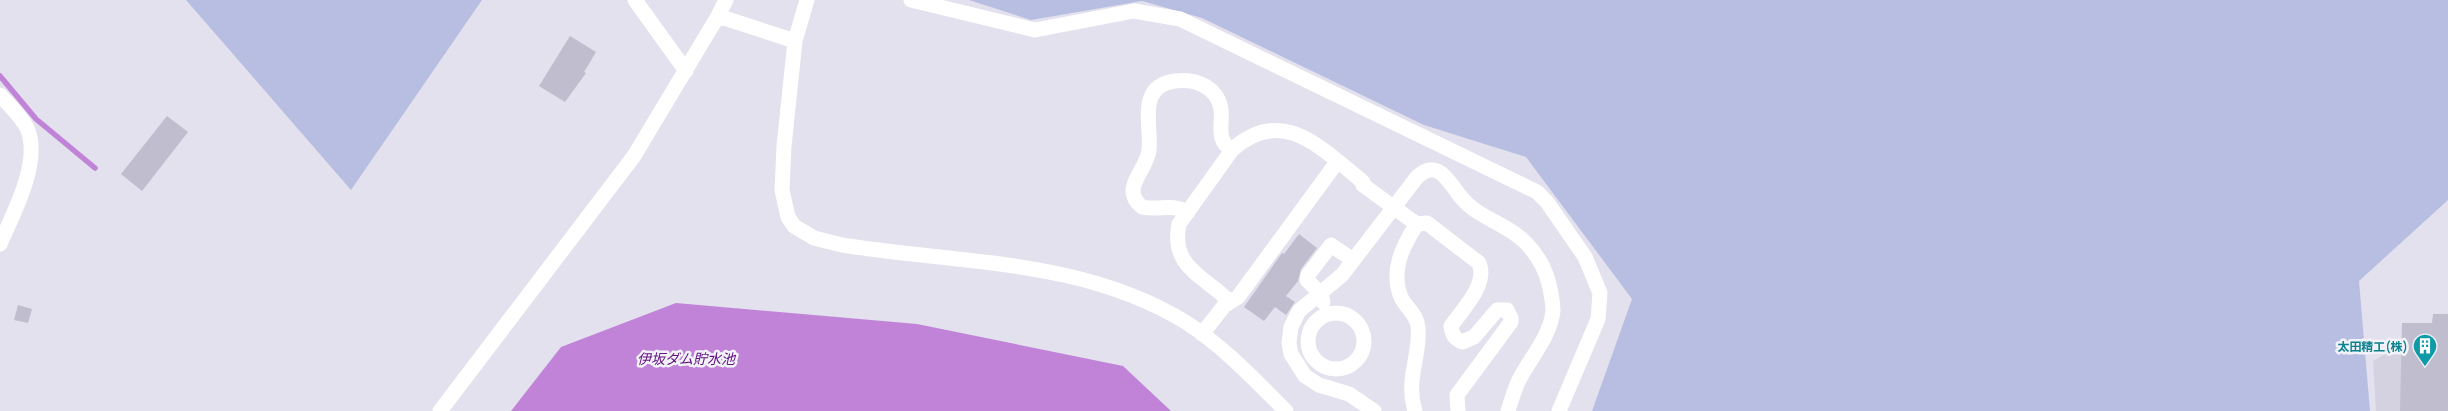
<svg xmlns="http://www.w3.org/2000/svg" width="2448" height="411" font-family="Manrope,'Noto Sans JP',sans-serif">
<rect width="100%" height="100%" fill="#e2e1ed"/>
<path fill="#d4d2e1" d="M 2448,319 L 2448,411 L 2376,411 L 2373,361 Z"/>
<path fill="#b8bee1" d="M 186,0 L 482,0 L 351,190 Z
M 969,0 L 2448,0 L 2448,200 L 2359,281 L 2370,411 L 1592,411 L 1632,299 L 1526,157 L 1424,125 L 1202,18 L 1142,1 L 1031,20 Z"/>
<path fill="#c183d8" d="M 676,303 L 917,324 L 1123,366 L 1171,411 L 511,411 L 561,347 Z"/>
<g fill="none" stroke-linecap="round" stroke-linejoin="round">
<path stroke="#c183d8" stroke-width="5.5" d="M 0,76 L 36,119 L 95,168"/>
</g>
<path fill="#bfbdce" d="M 570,36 L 596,52 L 584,72 L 586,73 L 565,102 L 539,86 Z
M 167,116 L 188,132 L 142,191 L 121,174 Z
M 1299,234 L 1317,248 L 1301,269 L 1298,281 L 1286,296 L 1295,302 L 1286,315 L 1275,307 L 1264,321 L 1244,307 L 1282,253 L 1284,254 Z
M 18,305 L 32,309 L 28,323 L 14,320 Z
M 2433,314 L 2448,314 L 2448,411 L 2400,411 L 2402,323 L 2432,323 Z"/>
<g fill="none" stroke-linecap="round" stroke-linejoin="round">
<path stroke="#fff" stroke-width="15" d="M 635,0 L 686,71
M 807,0 L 795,41 L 784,146 L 782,190 L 788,217 L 794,226 L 814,238 L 842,245 C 958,264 1083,258 1187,323 C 1224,347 1255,380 1286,411
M 911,0 L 1035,30 L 1134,11 L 1180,19 L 1537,192 L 1547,202 L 1585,257 L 1600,293 L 1598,319 L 1559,411
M 718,16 L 726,0
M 0,95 C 9,105 21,116 27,128 C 42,161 13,214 0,244
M 1188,212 C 1170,203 1160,211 1142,207 C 1119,188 1147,171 1149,150 C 1152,126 1136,86 1175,81 C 1196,78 1217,87 1221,109 C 1223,125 1215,140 1232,150
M 1411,220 L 1417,224 L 1427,223 L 1479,263 C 1488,284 1463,309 1451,326 C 1452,335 1454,338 1462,342 L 1474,337 L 1497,310 L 1507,310 L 1511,318 L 1511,322 L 1457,395 L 1458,411
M 1230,302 C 1205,276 1170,268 1179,224 L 1232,150 C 1282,104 1322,149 1363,182 L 1363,185
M 1323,302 L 1321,294 L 1307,280 L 1308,275 L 1331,245 L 1353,260
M1308 341a28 28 0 1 1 56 0a28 28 0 1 1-56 0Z
M 1202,334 L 1224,306 L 1238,297 L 1337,162
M 440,411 L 634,156 L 718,16 L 795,41
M 1374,411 L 1349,394 L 1319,385 L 1305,376 L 1291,354 L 1289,343 L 1291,327 L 1299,311 L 1342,275 L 1417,177 C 1438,158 1448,181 1460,196 C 1477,218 1506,223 1525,242 C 1537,254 1545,268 1549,284 C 1551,293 1553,302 1553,311 C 1550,338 1529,359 1518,382 C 1514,391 1511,401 1508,411
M 1415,411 C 1405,380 1421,354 1418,327 C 1417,314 1405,307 1401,297 C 1390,271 1403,245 1417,224"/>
<path stroke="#fff" stroke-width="15" d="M 1363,185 L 1411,220"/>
</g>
<defs>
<symbol id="building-pin" viewBox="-11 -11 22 30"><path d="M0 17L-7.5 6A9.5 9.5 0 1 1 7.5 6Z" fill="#0f9aa8" stroke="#f2f2f9"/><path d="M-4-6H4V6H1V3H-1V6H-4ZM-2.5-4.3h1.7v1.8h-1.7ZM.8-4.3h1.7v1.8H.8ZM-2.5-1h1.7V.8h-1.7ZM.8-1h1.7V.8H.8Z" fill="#fff"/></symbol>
</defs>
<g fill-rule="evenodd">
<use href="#building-pin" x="2411" y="332" width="28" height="38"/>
</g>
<g text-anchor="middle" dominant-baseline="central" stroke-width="5" stroke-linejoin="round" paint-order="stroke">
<g font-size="12" font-weight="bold" fill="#0d838f" stroke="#f2f2f9" text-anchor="end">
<text x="2408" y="346">太田精工(株)</text>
</g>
<g font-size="14" font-style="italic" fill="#651382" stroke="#f2f2f9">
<text x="686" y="358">伊坂ダム貯水池</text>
</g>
</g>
</svg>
